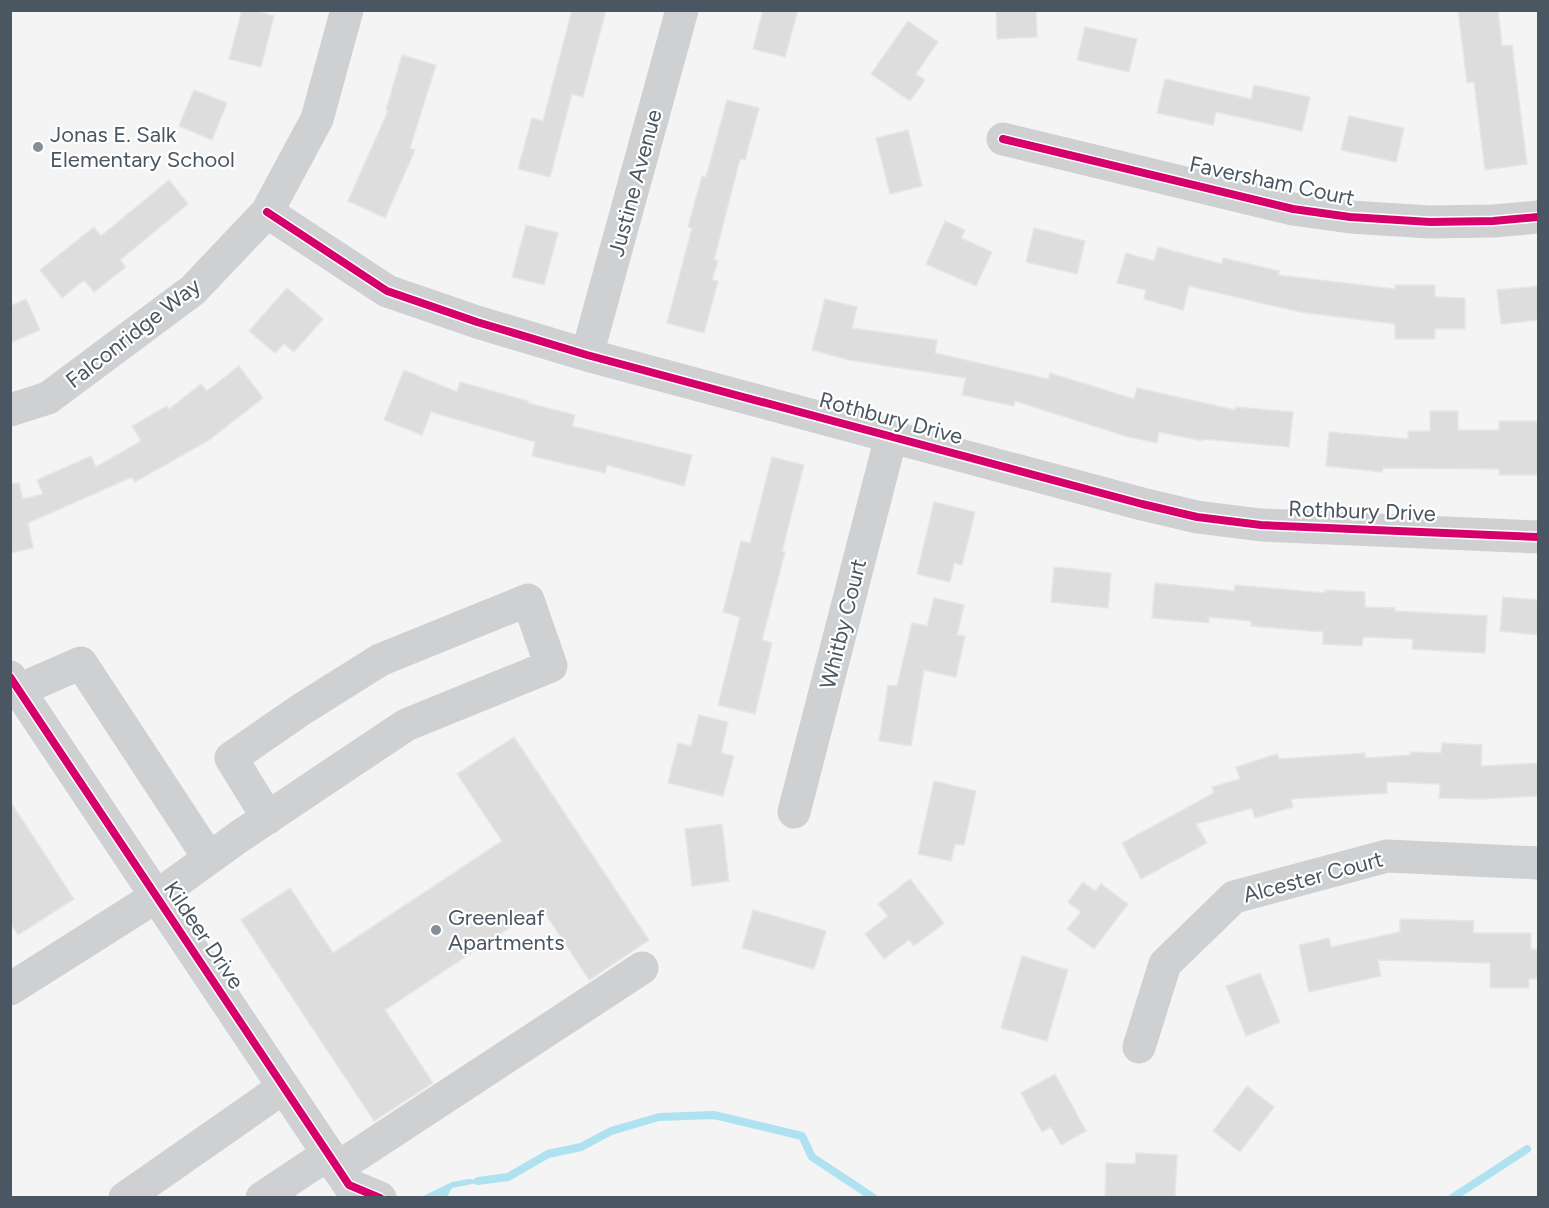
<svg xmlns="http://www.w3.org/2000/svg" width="1549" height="1208" font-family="Figtree,sans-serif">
<rect width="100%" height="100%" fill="#f4f4f4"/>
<path fill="#aee2f0" d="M 469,1179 L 487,1181 L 452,1188 L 447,1197 L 421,1197 L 452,1182 Z"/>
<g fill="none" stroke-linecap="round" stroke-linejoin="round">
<path stroke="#aee2f0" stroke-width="8" d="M 478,1181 L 508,1177 L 548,1154 L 581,1147 L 611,1131 L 659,1117 L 714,1115 L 802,1136 L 812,1157 L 874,1198
M 1452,1198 L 1527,1149"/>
</g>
<path fill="#ddddde" stroke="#e5e6e7" stroke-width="1.5" d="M 242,10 L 254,10 L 274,16 L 261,67 L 229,59 Z
M 572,10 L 606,10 L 583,97 L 572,94 L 550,177 L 518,169 L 532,118 L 543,121 Z
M 763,10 L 798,10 L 785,57 L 753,49 Z
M 996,10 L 1036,10 L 1037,37 L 997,39 Z
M 1458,10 L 1498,10 L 1502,46 L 1512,45 L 1527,164 L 1485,170 L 1474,82 L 1467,83 Z
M 908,21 L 938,42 L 916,74 L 925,80 L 910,101 L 871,74 Z
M 1085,27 L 1137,39 L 1129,72 L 1077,60 Z
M 402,55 L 436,65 L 410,148 L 415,150 L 385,218 L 348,201 L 388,111 L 386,110 Z
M 1165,79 L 1251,99 L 1254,85 L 1310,97 L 1302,131 L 1216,112 L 1213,125 L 1157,113 Z
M 194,90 L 227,103 L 212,140 L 179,126 Z
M 727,100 L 759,108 L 745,160 L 740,159 L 714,260 L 718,261 L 712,280 L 718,281 L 704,333 L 667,323 L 692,228 L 688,227 L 702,176 L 706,177 Z
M 1349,116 L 1404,128 L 1396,162 L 1341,150 Z
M 908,130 L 922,186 L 890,194 L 876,138 Z
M 169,180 L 188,204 L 120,260 L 126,267 L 94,292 L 84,280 L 62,298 L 40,270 L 94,227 L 101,236 Z
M 945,221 L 965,230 L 961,238 L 992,252 L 976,286 L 926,264 Z
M 526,225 L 558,233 L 544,285 L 512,277 Z
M 1034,228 L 1085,241 L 1077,274 L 1026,262 Z
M 1158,247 L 1222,264 L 1223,258 L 1279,271 L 1278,275 L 1395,289 L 1395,285 L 1435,285 L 1435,297 L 1465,298 L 1465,329 L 1435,329 L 1435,339 L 1395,339 L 1395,324 L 1300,312 L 1189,286 L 1183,310 L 1144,299 L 1146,290 L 1117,283 L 1126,253 L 1154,261 Z
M 1539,286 L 1539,320 L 1501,324 L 1497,290 Z
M 287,288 L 323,319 L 294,352 L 284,344 L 275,353 L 249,331 Z
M 26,299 L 40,330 L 10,343 L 10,306 Z
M 825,299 L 857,307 L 852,328 L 937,340 L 935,353 L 1048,379 L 1050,373 L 1134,399 L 1137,388 L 1235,410 L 1236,407 L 1293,412 L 1289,447 L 1203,439 L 1203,441 L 1159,432 L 1157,443 L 1125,436 L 1015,401 L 1014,406 L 962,395 L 966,378 L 849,360 L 812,350 Z
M 239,366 L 263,398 L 209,440 L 135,482 L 132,477 L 28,523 L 33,548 L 10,553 L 10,484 L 19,483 L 23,499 L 43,494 L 37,480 L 91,456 L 96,467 L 141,441 L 132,426 L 167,406 L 169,409 L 201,384 L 207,391 Z
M 404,370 L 457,392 L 460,382 L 528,401 L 528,403 L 575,415 L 572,426 L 692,455 L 684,486 L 607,465 L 605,473 L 532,456 L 535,442 L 431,412 L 422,435 L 384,420 Z
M 1430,411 L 1458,411 L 1458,430 L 1499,430 L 1499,421 L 1539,421 L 1539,475 L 1499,475 L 1499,469 L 1383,468 L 1382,472 L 1326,466 L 1329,432 L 1408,439 L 1408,431 L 1430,431 Z
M 772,457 L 804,465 L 782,551 L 785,552 L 762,640 L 772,643 L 755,714 L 718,705 L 740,617 L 723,612 L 741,541 L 750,543 Z
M 934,502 L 975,512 L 962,565 L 954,563 L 950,582 L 917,574 Z
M 1054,567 L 1111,573 L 1108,608 L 1051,602 Z
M 1155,583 L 1234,591 L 1235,585 L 1325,593 L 1325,590 L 1365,592 L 1365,607 L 1395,608 L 1395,611 L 1487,616 L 1485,653 L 1412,649 L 1413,639 L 1363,637 L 1362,646 L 1323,644 L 1323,632 L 1251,626 L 1251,621 L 1209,617 L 1209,623 L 1152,618 Z
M 1503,597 L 1539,600 L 1539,635 L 1500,631 Z
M 934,598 L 964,605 L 957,635 L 965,636 L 956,677 L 924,670 L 911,746 L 879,741 L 888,685 L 897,686 L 912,623 L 927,626 Z
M 699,715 L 728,722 L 721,753 L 734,756 L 723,796 L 668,783 L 678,743 L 691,746 Z
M 514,737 L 649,940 L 589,980 L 541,907 L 385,1010 L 433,1083 L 374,1121 L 241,920 L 290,888 L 333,953 L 502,841 L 457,774 Z
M 1442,743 L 1482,745 L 1481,766 L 1539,763 L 1539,796 L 1480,799 L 1439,798 L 1440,784 L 1387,782 L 1387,793 L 1291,799 L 1293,807 L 1255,818 L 1252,808 L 1196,824 L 1207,843 L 1141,879 L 1122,843 L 1214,793 L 1212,787 L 1240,779 L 1236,767 L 1277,754 L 1279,759 L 1365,753 L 1365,758 L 1410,755 L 1411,752 L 1441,753 Z
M 934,781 L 976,791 L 964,845 L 955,844 L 951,861 L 918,854 Z
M 10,801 L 74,899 L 18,935 L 10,923 Z
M 722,824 L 729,881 L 692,886 L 685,829 Z
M 910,879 L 944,923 L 914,946 L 909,940 L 884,959 L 865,934 L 888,916 L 878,904 Z
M 1083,882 L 1095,891 L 1101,884 L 1128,904 L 1094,949 L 1067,929 L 1081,912 L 1068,902 Z
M 753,910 L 826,931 L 814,969 L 742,948 Z
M 1400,919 L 1474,921 L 1473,933 L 1531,933 L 1531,949 L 1539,949 L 1539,979 L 1529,979 L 1529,988 L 1490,988 L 1490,963 L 1378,960 L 1381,976 L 1309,992 L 1299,945 L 1329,938 L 1331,947 L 1400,932 Z
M 1022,956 L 1068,970 L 1047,1041 L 1001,1028 Z
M 1260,973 L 1280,1022 L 1246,1036 L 1226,986 Z
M 1055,1074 L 1086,1131 L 1061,1145 L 1051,1127 L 1042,1132 L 1021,1093 Z
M 1247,1086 L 1274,1107 L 1240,1152 L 1213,1131 Z
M 1136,1153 L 1177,1155 L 1175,1197 L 1105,1197 L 1106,1163 L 1135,1164 Z"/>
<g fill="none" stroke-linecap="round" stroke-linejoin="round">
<path stroke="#ced0d2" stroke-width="33" d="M 1003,139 L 1293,209 L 1350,217 L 1430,222 L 1493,221 L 1538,217
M 267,212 L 387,291 L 477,322 L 587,355 L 1142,504 L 1197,517 L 1261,525 L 1538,537
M 587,355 L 682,10
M 10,410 L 48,398 L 193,290 L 267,212 L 317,119 L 347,10
M 10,677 L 349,1185 L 380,1198
M 19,690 L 81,663 L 209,858
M 794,812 L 891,437
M 10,989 L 157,896 L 240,836 L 406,725 L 551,666 L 528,600 L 380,660 L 302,709 L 231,758 L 268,818
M 1139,1047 L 1165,964 L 1234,897 L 1387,856 L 1538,863
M 337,1168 L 642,968
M 125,1198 L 284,1087
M 262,1198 L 328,1154"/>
<defs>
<path id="cycleway" d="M 1003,139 L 1293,209 L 1350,217 L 1430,222 L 1493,221 L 1538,217
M 267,212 L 387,291 L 477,322 L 587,355 L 1142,504 L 1197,517 L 1261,525 L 1538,537
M 10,677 L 349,1185 L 380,1198"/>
</defs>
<use href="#cycleway" stroke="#fff" stroke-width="11"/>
<use href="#cycleway" stroke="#d6006c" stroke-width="8"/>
</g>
<g fill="#868d94" stroke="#fff" stroke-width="2">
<circle cx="38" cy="147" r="6"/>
<circle cx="436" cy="930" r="6"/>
</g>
<g text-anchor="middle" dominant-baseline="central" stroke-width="4.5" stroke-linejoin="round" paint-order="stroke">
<g font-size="22" fill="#4a5661" stroke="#fff" text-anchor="start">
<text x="50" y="134">Jonas E. Salk<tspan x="50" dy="25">Elementary School</tspan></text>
<text x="448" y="917">Greenleaf<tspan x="448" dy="25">Apartments</tspan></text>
</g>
<g font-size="22" fill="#4a5661" stroke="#fff">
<text transform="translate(1272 181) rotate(12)">Faversham Court</text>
<text transform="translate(635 183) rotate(-75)">Justine Avenue</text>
<text transform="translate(133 333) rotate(-38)">Falconridge Way</text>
<text transform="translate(891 418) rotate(15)">Rothbury Drive</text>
<text transform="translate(1362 511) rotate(2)">Rothbury Drive</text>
<text transform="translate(843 624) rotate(-76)">Whitby Court</text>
<text transform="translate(1313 877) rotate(-15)">Alcester Court</text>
<text transform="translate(204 935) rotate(56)">Kildeer Drive</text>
</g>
</g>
<rect width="1549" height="1208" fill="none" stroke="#4a5661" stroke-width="24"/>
</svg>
